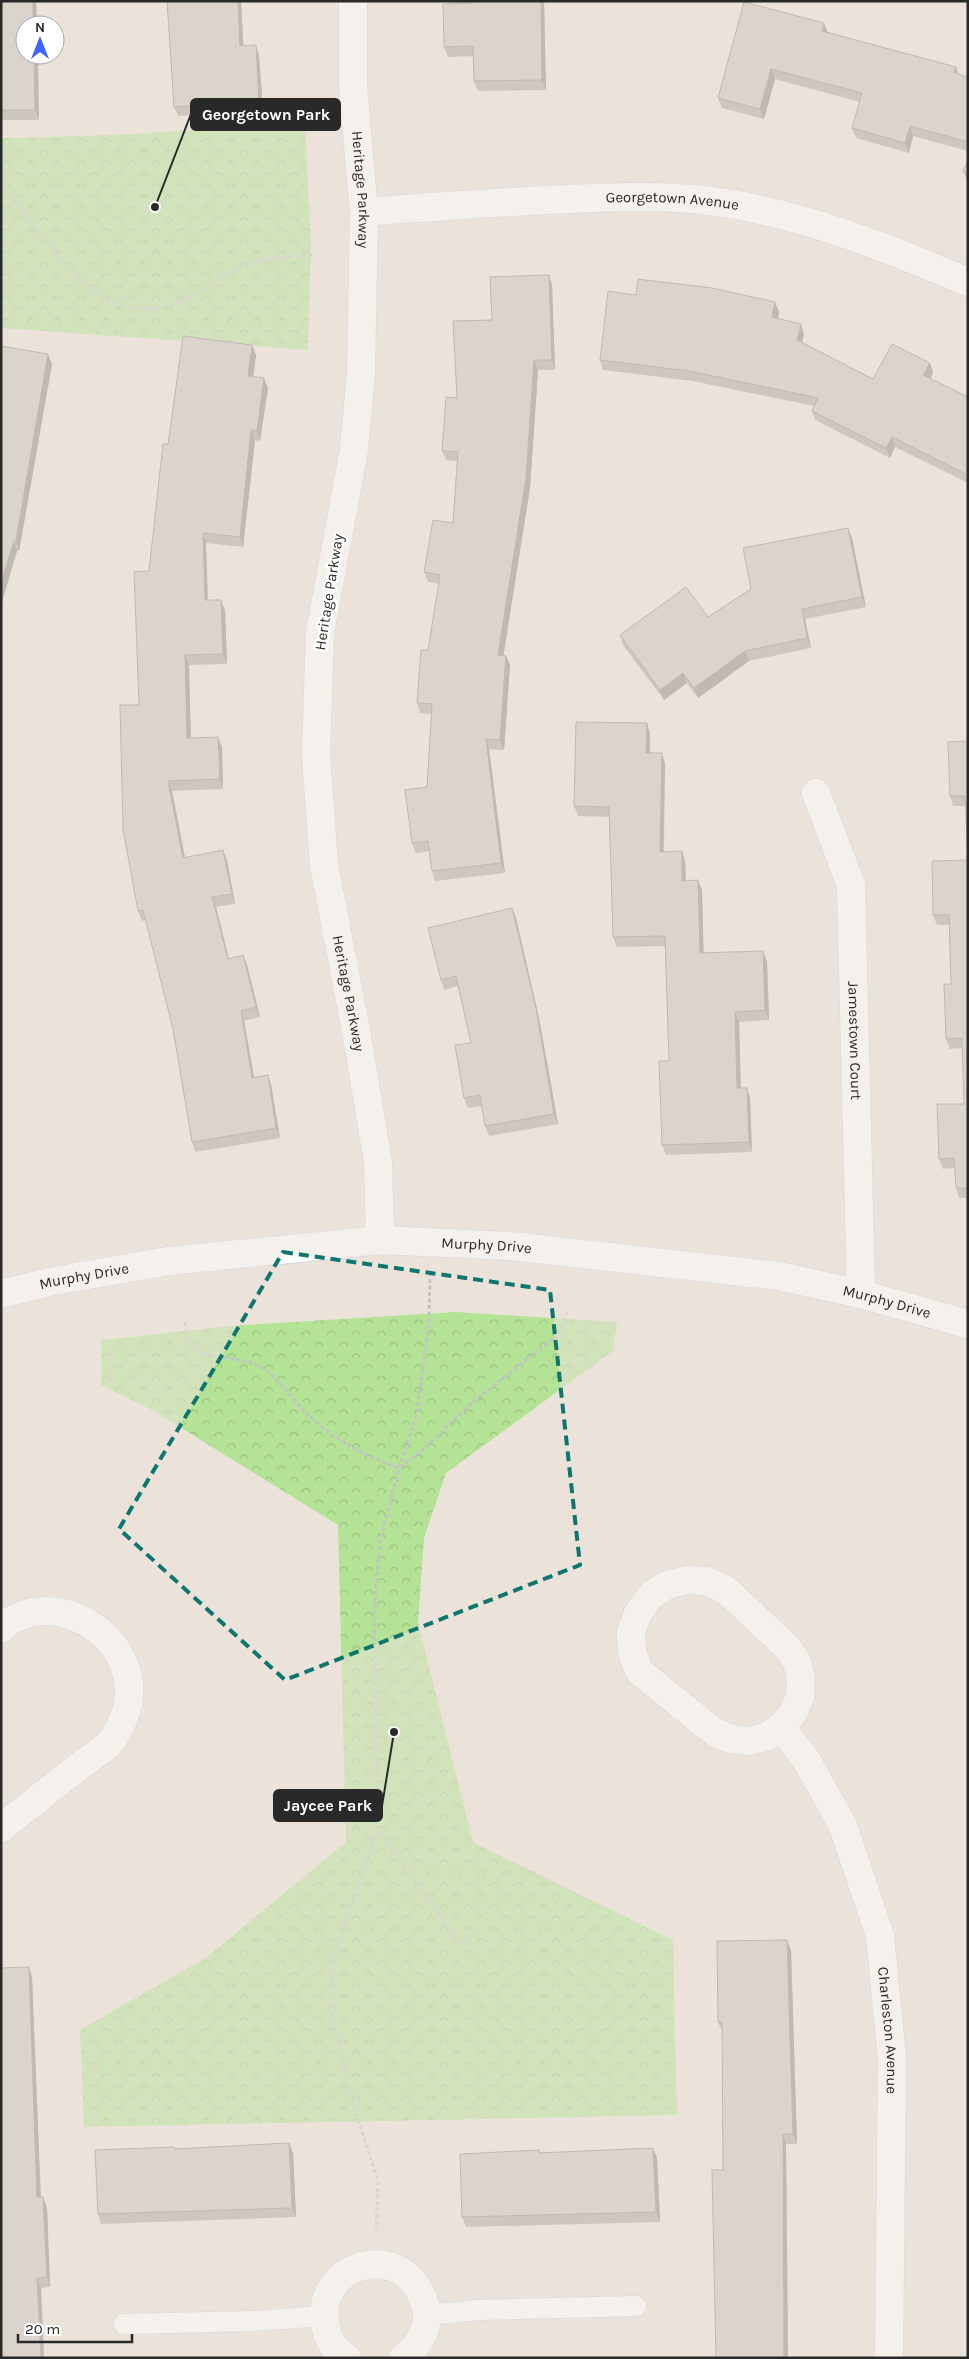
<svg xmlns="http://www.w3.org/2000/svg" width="969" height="2359" font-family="Karla,sans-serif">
<defs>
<pattern id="park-crowns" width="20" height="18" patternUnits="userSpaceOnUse" patternTransform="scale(1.25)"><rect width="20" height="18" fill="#b4e396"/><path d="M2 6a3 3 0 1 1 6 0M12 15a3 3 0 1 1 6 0" fill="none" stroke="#9bc381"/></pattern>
</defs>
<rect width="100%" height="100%" fill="#ebe3da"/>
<path fill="url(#park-crowns)" d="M 305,123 L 311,244 L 308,350 L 1,328 L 1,138 L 114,135 Z
M 455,1312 L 617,1322 L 613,1351 L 446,1473 L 424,1538 L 418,1623 L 473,1842 L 673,1940 L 677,2115 L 84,2127 L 80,2030 L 207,1957 L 346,1842 L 338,1525 L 154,1411 L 101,1385 L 101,1340 L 229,1326 Z"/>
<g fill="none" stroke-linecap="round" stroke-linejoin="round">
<defs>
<path id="lane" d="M 427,2315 L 478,2310 L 636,2306
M 124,2324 L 254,2321 L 323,2316"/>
<g id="street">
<path id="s1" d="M 353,1 L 353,87 L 364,212 L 361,373 L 354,450 L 320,633 L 316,755 L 324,865 L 357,1036 L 378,1162 L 380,1240"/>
<path id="s2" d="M 364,212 C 432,207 500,202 568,199 C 615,197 665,195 712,201 C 801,213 885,247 968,282"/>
<path id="s3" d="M 816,793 L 851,885 L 861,1294"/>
<path id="s4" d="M 1,1294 L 54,1281 L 168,1261 L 380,1240 L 511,1246 L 779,1276 L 861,1294 L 968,1324"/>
<path d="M 687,1580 L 707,1581 L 726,1590 L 787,1647 L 797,1662 L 801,1679 L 800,1697 L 793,1713 L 781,1727 L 766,1737 L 748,1741 L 731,1739 L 714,1732 L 639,1671 L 632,1652 L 631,1632 L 638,1613 L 650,1596 L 667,1585 Z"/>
<path d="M 1,1628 C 60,1578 154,1648 123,1720 C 120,1727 116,1735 112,1740 C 105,1750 91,1757 82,1764 C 55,1785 28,1807 1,1828"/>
<path id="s5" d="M 781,1727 L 807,1761 L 843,1826 L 880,1936 L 892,2058 L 889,2358"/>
<path d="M 347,2358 C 336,2351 328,2341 326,2328 C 311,2260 410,2236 426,2309 C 430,2328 418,2347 403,2358"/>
</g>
</defs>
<use href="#lane" stroke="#cfd4e2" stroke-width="22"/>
<use href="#street" stroke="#cfd4e2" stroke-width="30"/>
<path stroke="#c3c3c3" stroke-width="3" stroke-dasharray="4 2.5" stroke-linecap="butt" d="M 1,186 C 28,213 48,247 75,274 C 110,308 141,321 188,298 C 204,291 218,279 234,271 C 258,258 289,257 316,255
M 185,1322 C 186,1327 186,1336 189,1340 C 202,1363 235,1355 255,1364 C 279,1375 289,1397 307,1414 C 332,1439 366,1456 399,1468 L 427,1446 L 474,1401 L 558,1335 L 567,1312
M 377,1827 L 455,1938 L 461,1944 L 471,1935
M 376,2231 L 378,2181 L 354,2107 L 330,2010 L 335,1952 L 372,1847 L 378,1825 L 374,1610 L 380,1540 L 399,1468 L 417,1413 L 429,1321 L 430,1275"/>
<use href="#lane" stroke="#fff" stroke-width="20"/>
<use href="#street" stroke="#fff" stroke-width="28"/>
</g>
<path fill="#aaa5a0" d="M 1,1 L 36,1 L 37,25 L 25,25 L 39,120 L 1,120 Z
M 167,1 L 241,1 L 243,46 L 259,55 L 263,111 L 178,116 L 174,107 Z
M 473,1 L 544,1 L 546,90 L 478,91 L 474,81 L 474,56 L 448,57 L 444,47 L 473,3 Z
M 824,23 L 827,32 L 956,67 L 958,74 L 968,78 L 968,151 L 913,136 L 909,153 L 856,138 L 852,128 L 860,102 L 775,79 L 764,119 L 722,108 L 718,98 Z
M 968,160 L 968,181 L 967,181 L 963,171 Z
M 549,275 L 552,285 L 555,370 L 538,370 L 530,488 L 503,655 L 506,656 L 510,665 L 504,750 L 489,749 L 505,873 L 435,881 L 432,871 L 429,851 L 416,853 L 412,843 L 427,787 L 432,714 L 420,713 L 417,703 L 428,650 L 439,584 L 428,582 L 424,572 L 453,523 L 457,461 L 446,460 L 442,451 L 457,398 L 492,320 Z
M 636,295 L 779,312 L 778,318 L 804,334 L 802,343 L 873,379 L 930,363 L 933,373 L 930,379 L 968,397 L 968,483 L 895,447 L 890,458 L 815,420 L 812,411 L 814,406 L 693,381 L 603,370 L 600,360 Z
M 252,345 L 256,355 L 253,376 L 268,388 L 260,441 L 255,440 L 243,547 L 206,543 L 208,600 L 225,610 L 227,664 L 189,665 L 191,738 L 222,747 L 223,789 L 172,791 L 185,858 L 227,860 L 235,904 L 216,907 L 229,959 L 243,955 L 247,965 L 260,1017 L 244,1021 L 254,1077 L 268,1075 L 271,1085 L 280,1138 L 195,1152 L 192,1142 L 173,1029 L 146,920 L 142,921 L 138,911 L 139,705 L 149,571 L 168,444 Z
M 1,346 L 52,364 L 19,551 L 17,551 L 1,605 Z
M 848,528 L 852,538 L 866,607 L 805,619 L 811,648 L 749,661 L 698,698 L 687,683 L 664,700 L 623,645 L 620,635 L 708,617 Z
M 650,733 L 650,753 L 665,763 L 664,852 L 682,851 L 685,861 L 686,881 L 702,890 L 703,953 L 767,961 L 769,1020 L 739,1022 L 741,1088 L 750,1098 L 752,1152 L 666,1155 L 662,1145 L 669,1061 L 665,946 L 617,947 L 613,937 L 609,817 L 578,816 L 574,806 Z
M 968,741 L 965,806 L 953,806 L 950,796 Z
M 968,860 L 968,1198 L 959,1198 L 956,1188 L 955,1168 L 943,1169 L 939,1159 L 964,1104 L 962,1048 L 950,1049 L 946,1039 L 951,984 L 949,925 L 937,925 L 933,915 Z
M 512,908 L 516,918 L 539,1018 L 558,1124 L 489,1136 L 485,1126 L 482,1106 L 468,1108 L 464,1098 L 471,1043 L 458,986 L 444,990 L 441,980 Z
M 791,1950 L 797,2144 L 786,2144 L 788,2358 L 716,2358 L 723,2170 L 722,2031 L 718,2022 Z
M 32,1977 L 41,2197 L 47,2207 L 50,2287 L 41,2288 L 44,2358 L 1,2358 Z
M 289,2143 L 293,2153 L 296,2217 L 101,2224 L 98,2214 L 175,2149 Z
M 653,2148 L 657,2158 L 660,2222 L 466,2227 L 462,2217 L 539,2150 L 540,2153 Z"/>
<path fill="#8b8682" d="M 33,1 L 36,1 L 37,25 L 33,25 Z
M 238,1 L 241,1 L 244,56 L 240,46 Z
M 541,1 L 544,1 L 546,90 L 542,80 Z
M 824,23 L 828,33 L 822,31 Z
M 256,45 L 259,55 L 263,111 L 259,101 Z
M 34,55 L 38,55 L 39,120 L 35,110 Z
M 956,67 L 959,76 L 954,72 Z
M 771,69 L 775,79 L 764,119 L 760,109 Z
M 910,126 L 913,136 L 909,153 L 905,143 Z
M 549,275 L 552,285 L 555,370 L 552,360 Z
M 775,302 L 779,312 L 776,327 L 772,317 Z
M 801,324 L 804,334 L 800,350 L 797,340 Z
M 252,345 L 256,355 L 252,386 L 248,376 Z
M 48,354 L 52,364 L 19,551 L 16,541 Z
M 534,360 L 538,370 L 530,488 L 502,665 L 498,655 Z
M 930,363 L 933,373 L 927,385 L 923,375 Z
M 264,378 L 268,388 L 260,441 L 257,431 Z
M 251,430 L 255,440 L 243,547 L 240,537 Z
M 892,437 L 895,447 L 890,458 L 886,448 Z
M 848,528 L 852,538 L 866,607 L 862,597 Z
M 203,533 L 206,543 L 208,610 L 205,600 Z
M 14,541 L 17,551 L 1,605 L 1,583 Z
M 221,600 L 225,610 L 227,664 L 223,654 Z
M 802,609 L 805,619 L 811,648 L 807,638 Z
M 745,651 L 749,661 L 698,698 L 694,688 Z
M 185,655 L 189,665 L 191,748 L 187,738 Z
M 506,656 L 510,665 L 504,750 L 500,740 Z
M 683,673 L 687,683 L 664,700 L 660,690 Z
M 647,723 L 650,733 L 649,763 L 646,753 Z
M 218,737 L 222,747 L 223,789 L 220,779 Z
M 486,739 L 489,749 L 505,873 L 501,863 Z
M 662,753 L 665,763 L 663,862 L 660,852 Z
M 168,781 L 172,791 L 187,868 L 183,858 Z
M 223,850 L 227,860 L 235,904 L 232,894 Z
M 682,851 L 685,861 L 686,891 L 682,881 Z
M 698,880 L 702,890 L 704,963 L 700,953 Z
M 212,897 L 216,907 L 231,969 L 228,959 Z
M 512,908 L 516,918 L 539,1018 L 558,1124 L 554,1114 Z
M 763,951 L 767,961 L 769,1020 L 765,1010 Z
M 243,955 L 247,965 L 260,1017 L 256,1007 Z
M 241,1011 L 244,1021 L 256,1088 L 252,1078 Z
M 735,1012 L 739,1022 L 741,1098 L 737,1088 Z
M 268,1075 L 271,1085 L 280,1138 L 276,1128 Z
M 747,1088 L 750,1098 L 752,1152 L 749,1142 Z
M 787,1940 L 791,1950 L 797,2144 L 793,2134 Z
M 29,1967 L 32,1977 L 41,2207 L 37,2197 Z
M 783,2134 L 786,2144 L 788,2358 L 784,2358 Z
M 289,2143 L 293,2153 L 296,2217 L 292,2208 Z
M 653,2148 L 657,2158 L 660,2222 L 656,2212 Z
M 43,2197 L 47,2207 L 50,2287 L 47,2277 Z
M 37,2278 L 41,2288 L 44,2358 L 41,2358 Z"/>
<path fill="#c6c0ba" stroke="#8b8682" d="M 1,1 L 33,1 L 33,25 L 25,25 L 25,55 L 34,55 L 35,110 L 1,110 Z
M 167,1 L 238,1 L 240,46 L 256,45 L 259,101 L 174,107 Z
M 473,1 L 541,1 L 542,80 L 474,81 L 473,46 L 444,47 L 443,4 L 473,3 Z
M 744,2 L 824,23 L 822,31 L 956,67 L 954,72 L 968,78 L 968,142 L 910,126 L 905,143 L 852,128 L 862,93 L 771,69 L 760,109 L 718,98 Z
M 968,160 L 968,173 L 963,171 Z
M 549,275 L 552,360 L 534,360 L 526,478 L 498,655 L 506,656 L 500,740 L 486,739 L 501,863 L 432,871 L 428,841 L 412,843 L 405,790 L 427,787 L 432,704 L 417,703 L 421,650 L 428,650 L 440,575 L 424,572 L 433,520 L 453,523 L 458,452 L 442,451 L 446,397 L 457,398 L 453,321 L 492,320 L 490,277 Z
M 638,279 L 712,288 L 775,302 L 772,317 L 801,324 L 797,340 L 873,379 L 892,344 L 930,363 L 923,375 L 968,397 L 968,475 L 892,437 L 886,448 L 812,411 L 818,398 L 689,371 L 600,360 L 608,291 L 636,295 Z
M 183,336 L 252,345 L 248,376 L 264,378 L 257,431 L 251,430 L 240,537 L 203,533 L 205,600 L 221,600 L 223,654 L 185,655 L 187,738 L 218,737 L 220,779 L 168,781 L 183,858 L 223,850 L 232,894 L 212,897 L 228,959 L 243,955 L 256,1007 L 241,1011 L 252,1078 L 268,1075 L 276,1128 L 192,1142 L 173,1029 L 143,910 L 138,911 L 123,829 L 120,705 L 139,705 L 134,572 L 149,571 L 163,444 L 168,444 Z
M 1,346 L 48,354 L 16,541 L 14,541 L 1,583 Z
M 848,528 L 862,597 L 802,609 L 807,638 L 745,651 L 694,688 L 683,673 L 660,690 L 620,635 L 686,587 L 708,617 L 751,589 L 743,548 Z
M 576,722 L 647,723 L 646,753 L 662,753 L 660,852 L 682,851 L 682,881 L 698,880 L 700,953 L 763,951 L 765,1010 L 735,1012 L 737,1088 L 747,1088 L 749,1142 L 662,1145 L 659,1061 L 669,1061 L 665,936 L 613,937 L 609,807 L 574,806 Z
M 968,741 L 968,856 L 965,796 L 950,796 L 948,742 Z
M 968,860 L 968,1188 L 956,1188 L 954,1158 L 939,1159 L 937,1104 L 964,1104 L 962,1038 L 946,1039 L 944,984 L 951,984 L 949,915 L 933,915 L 932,861 Z
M 512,908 L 536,1008 L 554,1114 L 485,1126 L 480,1095 L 464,1098 L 455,1045 L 471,1043 L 456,976 L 441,980 L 428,928 Z
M 787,1940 L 793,2134 L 783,2134 L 784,2358 L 716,2358 L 712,2170 L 723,2170 L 722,2022 L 718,2022 L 717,1941 Z
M 29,1967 L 37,2197 L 43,2197 L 47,2277 L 37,2278 L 41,2358 L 1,2358 L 1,1968 Z
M 289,2143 L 292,2208 L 98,2214 L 95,2150 L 174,2147 L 174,2149 Z
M 653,2148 L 656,2212 L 462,2217 L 460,2154 L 539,2150 L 539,2153 Z"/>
<path d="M0 0H969V2359H0ZM 283,1252 L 550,1290 L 580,1565 L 285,1680 L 119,1529 Z" fill="#ebe3da" fill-opacity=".55" fill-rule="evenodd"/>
<path fill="none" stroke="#0f766e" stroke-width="4" stroke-dasharray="10 6" stroke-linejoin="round" d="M 283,1252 L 550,1290 L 580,1565 L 285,1680 L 119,1529 Z"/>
<g text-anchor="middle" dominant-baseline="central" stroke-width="5" stroke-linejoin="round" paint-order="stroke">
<g font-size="15" fill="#292929" stroke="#fff">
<text stroke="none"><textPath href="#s1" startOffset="189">Heritage Parkway</textPath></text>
<text stroke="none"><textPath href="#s2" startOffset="309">Georgetown Avenue</textPath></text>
<text transform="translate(329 592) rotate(-81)">Heritage Parkway</text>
<text stroke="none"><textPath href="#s1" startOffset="999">Heritage Parkway</textPath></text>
<text stroke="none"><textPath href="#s3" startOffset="254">Jamestown Court</textPath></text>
<text stroke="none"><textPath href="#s4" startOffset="490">Murphy Drive</textPath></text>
<text stroke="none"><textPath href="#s4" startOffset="85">Murphy Drive</textPath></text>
<text stroke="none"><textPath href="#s4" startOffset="895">Murphy Drive</textPath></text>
<text stroke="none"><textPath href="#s5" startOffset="328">Charleston Avenue</textPath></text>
</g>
</g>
<path fill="none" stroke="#292929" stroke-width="2" d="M155 207L191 114M394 1732L382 1806"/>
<g fill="#292929" stroke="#fff" stroke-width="2">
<circle cx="155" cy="207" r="5"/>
<circle cx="394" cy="1732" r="5"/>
</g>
<g fill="#292929" stroke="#292929" stroke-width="2">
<rect x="191" y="99" width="149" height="31" rx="5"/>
<rect x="274" y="1790" width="108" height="31" rx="5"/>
</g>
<g font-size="16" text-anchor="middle" font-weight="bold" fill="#fff">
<text x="266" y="120">Georgetown Park</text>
<text x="328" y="1811">Jaycee Park</text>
</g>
<rect width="969" height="2359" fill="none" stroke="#292929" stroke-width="5"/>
<g transform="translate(40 40)"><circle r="24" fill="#ffffff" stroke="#a9a9a9"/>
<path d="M0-4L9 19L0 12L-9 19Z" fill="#3866fb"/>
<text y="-8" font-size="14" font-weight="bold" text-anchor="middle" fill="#292929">N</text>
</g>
<path d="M18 2334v8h114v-8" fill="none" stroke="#292929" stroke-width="2.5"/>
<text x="25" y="2334" font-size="15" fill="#292929" stroke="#ffffff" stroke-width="4" paint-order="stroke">20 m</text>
</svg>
